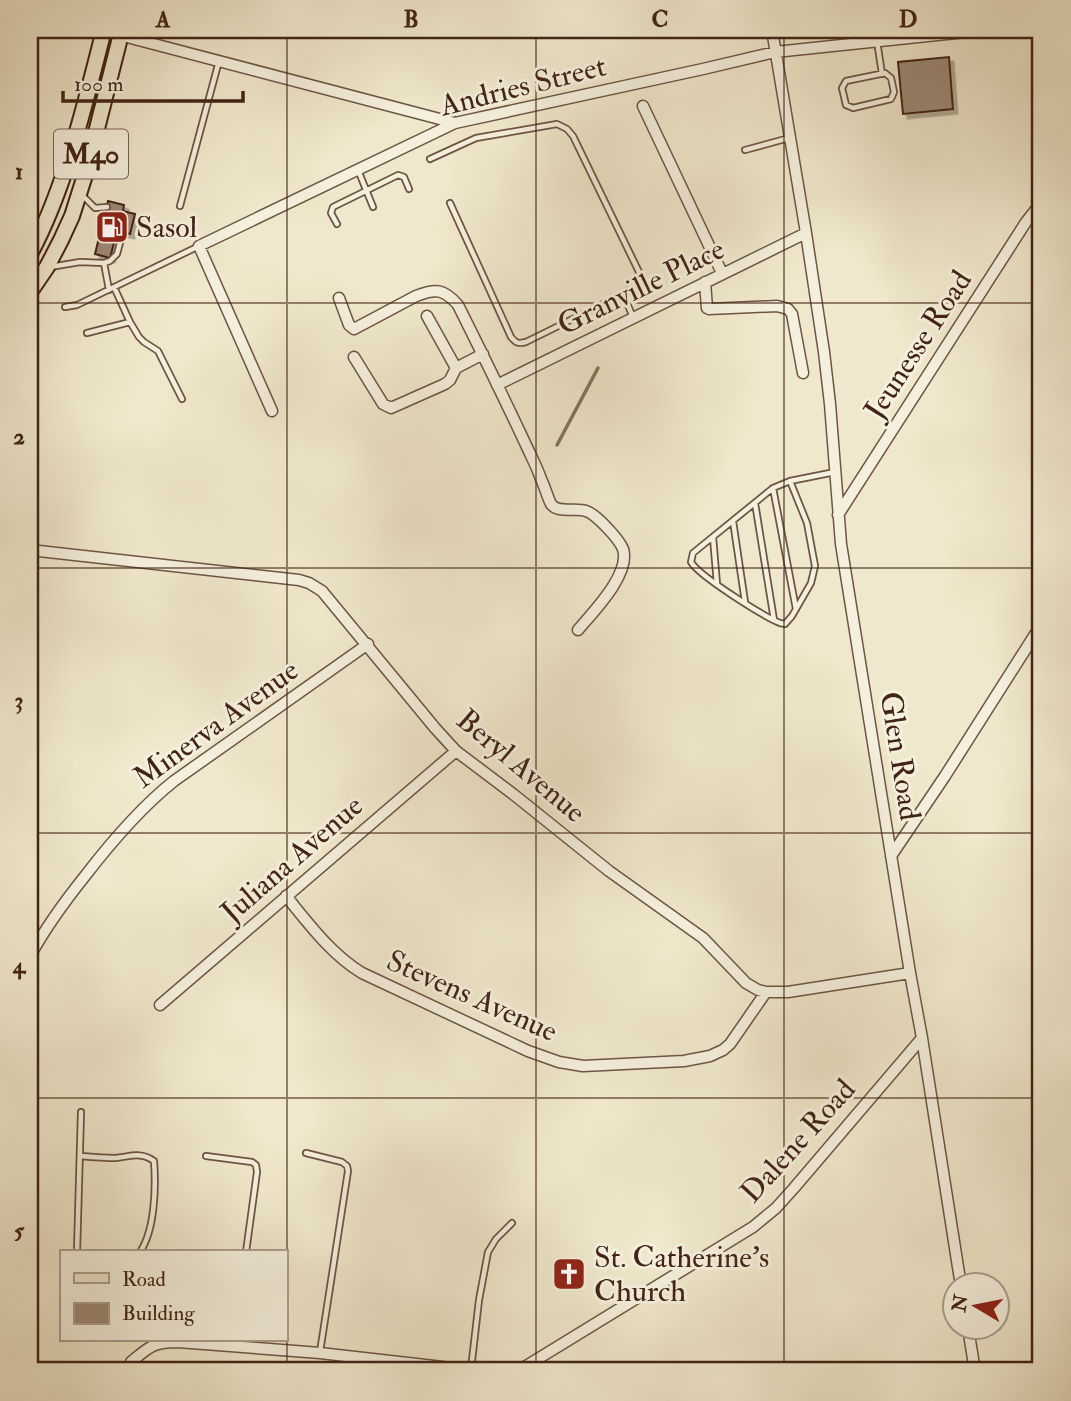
<svg xmlns="http://www.w3.org/2000/svg" width="1071" height="1401" font-family="'IM FELL Double Pica',serif">
<defs>
<filter id="shadow"><feDropShadow dx="4.5" dy="4.5" stdDeviation="0" flood-color="#0004"/></filter>
</defs>
<rect width="100%" height="100%" fill="#f0e8cc"/>
<filter id="stains"><feTurbulence type="fractalNoise" baseFrequency=".00286" numOctaves="4"/><feColorMatrix values="0 0 0 0 .2 0 0 0 0 .09 0 0 0 0 .02 0 0 0 .5 -.17"/></filter>
<radialGradient id="worn" r=".72"><stop offset=".6" stop-color="#630" stop-opacity="0"/><stop offset="1" stop-color="#630" stop-opacity=".3"/></radialGradient>
<g fill="none" stroke-linecap="round" stroke-linejoin="round">
<path stroke="#87715e" stroke-width="3.5" d="M 557,445 L 598,368"/>
</g>
<path fill="#9c8975" stroke="#422316" stroke-width="2" filter="url(#shadow)" d="M 949,57 L 953,109 L 903,114 L 898,62 Z
M 108,201 L 124,205 L 123,211 L 135,214 L 130,234 L 117,231 L 110,258 L 95,254 Z"/>
<g fill="none" stroke-linecap="round" stroke-linejoin="round">
<defs>
<path id="service" d="M 877,41 L 882,74
M 885,73 L 891,78 L 894,92 L 891,99 L 853,108 L 846,105 L 842,88 L 846,81 Z
M 745,150 L 789,138
M 430,159 L 476,138 L 557,124 L 567,129 L 573,136 L 639,272 C 639,283 632,287 623,294
M 358,170 L 373,207
M 83,196 L 95,208 L 107,207
M 450,203 L 511,337 C 516,343 518,344 526,342 L 623,294 L 633,317
M 180,206 L 219,61
M 337,224 L 331,213 L 333,207 L 398,175 L 404,177 L 409,189
M 104,263 L 109,290
M 50,267 L 80,262 L 104,263 L 110,261 L 117,254 L 123,232
M 114,287 L 130,322 L 139,337 L 144,342 L 158,351 L 182,399
M 65,307 L 77,305 L 197,247
M 87,333 L 130,322
M 790,481 L 807,523 L 815,566 L 811,583 L 792,616 L 785,624 L 780,623 C 763,616 699,576 691,562 L 693,553 L 773,488 L 790,481 L 835,472
M 773,488 L 796,609
M 755,503 L 774,620
M 733,521 L 745,602
M 713,537 L 717,584
M 306,1153 L 342,1162 L 347,1166 L 348,1171 L 320,1352
M 80,1156 C 92,1157 104,1158 115,1158 C 129,1157 141,1151 154,1161 C 156,1187 155,1230 140,1252
M 206,1156 L 252,1162 L 256,1165 L 257,1172 L 246,1252
M 77,1252 L 81,1112
M 471,1369 L 479,1300 L 488,1252 L 496,1239 L 512,1223"/>
<path id="minor" d="M 772,30 L 806,233 L 824,352 L 830,404 L 841,544 L 910,973 L 922,1038 L 961,1286
M 104,31 L 455,123
M 643,106 L 722,273
M 705,282 L 707,308 L 709,309 L 777,306 L 788,309 L 792,314 L 803,373
M 339,298 L 349,325 L 354,329 L 416,296 C 436,288 444,289 458,305 C 481,351 504,398 526,445 C 531,456 537,467 541,479 C 545,487 547,496 551,504 C 558,514 576,507 586,511 C 596,514 619,539 623,549 C 631,574 593,612 578,630
M 427,316 L 456,368
M 354,357 L 383,404 L 391,408 L 445,384 L 450,380 L 456,368 L 483,354
M 497,385 L 806,233
M 272,411 L 199,246 L 455,123 L 703,69 L 775,52 L 985,30
M 838,515 L 1026,222 L 1041,203
M 30,550 L 299,580 L 309,583 L 322,591 L 435,728 L 456,751 L 513,794 L 609,871 L 703,938 L 746,983 L 758,990 L 766,992 L 788,992 L 910,973
M 891,856 L 945,776 L 1041,625
M 286,896 C 309,924 331,954 362,973 L 528,1051 L 559,1062 L 583,1066 L 684,1061 L 710,1056 L 723,1050 L 730,1044 L 766,992
M 30,956 C 46,927 65,901 85,876 C 112,841 140,808 174,781 L 368,644
M 160,1005 L 456,751
M 968,1328 L 975,1371
M 131,1362 C 149,1347 153,1342 178,1342 L 320,1353 L 478,1371
M 518,1371 L 753,1227 L 776,1208 L 794,1188 L 922,1038"/>
<path id="primary" d="M 30,254 C 66,187 85,103 104,30
M 30,292 L 47,267 L 61,240 L 72,216 L 86,172 L 122,30"/>
</defs>
<use href="#service" stroke="#6e5444" stroke-width="8"/>
<use href="#minor" stroke="#6e5444" stroke-width="13"/>
<use href="#primary" stroke="#422316" stroke-width="18"/>
<use href="#service" stroke="#f5f0de" stroke-width="4.5"/>
<use href="#minor" stroke="#f5f0de" stroke-width="10"/>
<use href="#primary" stroke="#f0e8cc" stroke-width="14"/>
</g>
<path fill="none" stroke="#422316" stroke-width="2" stroke-opacity="0.55" d="M 287,30 L 287,1371M 536,30 L 536,1371M 784,30 L 784,1371M 30,303 L 1041,303M 30,568 L 1041,568M 30,833 L 1041,833M 30,1098 L 1041,1098"/>
<defs>
<symbol id="fuel-square" viewBox="-11 -11 22 22"><rect x="-9" y="-9" width="18" height="18" rx="4" fill="#8f2418" stroke="#f5f0de"/><path d="M-5.5-6h7V0h2V4h1.3V-2.5L3-4.5l.8-.8L6-3V5H2.5V1h-1V6h-7ZM-4.2-4.7v3.2H.2V-4.7Z" fill="#fff"/></symbol>
<symbol id="church-square" viewBox="-11 -11 22 22"><rect x="-9" y="-9" width="18" height="18" rx="4" fill="#8f2418" stroke="#f5f0de"/><path d="M-1.2-6h2.4v3.5h3.3v2.4h-3.3V6h-2.4V-.1h-3.3v-2.4h3.3Z" fill="#fff"/></symbol>
</defs>
<g fill-rule="evenodd">
<use href="#fuel-square" x="93" y="208" width="38" height="38"/>
<use href="#church-square" x="550" y="1255" width="38" height="38"/>
</g>
<g text-anchor="middle" dominant-baseline="central" stroke-width="6" stroke-linejoin="round" paint-order="stroke">
<rect fill="#f5f0de" stroke="#786052" stroke-width="2" x="54" y="129.5" width="74" height="49" rx="5"/>
<g font-size="28" font-weight="bold" fill="#422316">
<text x="91" y="154">M40</text>
</g>
<g font-size="30" fill="#422316" stroke="#f5f0de">
<text transform="translate(523 86) rotate(-14)">Andries Street</text>
<text transform="translate(641 287) rotate(-26)">Granville Place</text>
<text transform="translate(918 345) rotate(-57)">Jeunesse Road</text>
<text transform="translate(216 724) rotate(-36)">Minerva Avenue</text>
<text transform="translate(900 756) rotate(81)">Glen Road</text>
<text transform="translate(521 766) rotate(40)">Beryl Avenue</text>
<text transform="translate(292 859) rotate(-41)">Juliana Avenue</text>
<text transform="translate(472 996) rotate(24)">Stevens Avenue</text>
<text transform="translate(798 1141) rotate(-48)">Dalene Road</text>
</g>
<g font-size="30" fill="#422316" stroke="#f5f0de" text-anchor="start">
<text x="136" y="227">Sasol</text>
<text x="594" y="1257">St. Catherine's<tspan x="594" dy="34">Church</tspan></text>
</g>
</g>
<rect width="1071" height="1401" fill="none" stroke="#f0e8cc" stroke-width="77"/>
<rect x="60" y="1250" width="228" height="91" fill="#f5f0de" stroke="#ad9e8e" stroke-width="2"/>
<rect x="74" y="1273" width="35" height="10" fill="#f0e8cc" stroke="#ad9e8e" stroke-width="2"/>
<text x="122" y="1286" font-size="21" fill="#422316">Road</text>
<rect x="74" y="1303" width="35" height="21" fill="#9c8975" stroke="#ad9e8e" stroke-width="2"/>
<text x="122" y="1320" font-size="21" fill="#422316">Building</text>
<g transform="translate(976 1306) rotate(280)"><circle r="33" fill="#f5f0de" stroke="#ad9e8e" stroke-width="2"/>
<path d="M0-5L12 26L0 18L-12 26Z" fill="#8f2418"/>
<text y="-10" font-size="19" font-weight="bold" text-anchor="middle" fill="#422316">N</text>
</g>
<path d="M63 91v10h180v-10" fill="none" stroke="#422316" stroke-width="3.5"/>
<text x="74" y="91" font-size="21" fill="#422316" stroke="#f5f0de" stroke-width="5" paint-order="stroke">100 m</text>
<rect x="38" y="38" width="994" height="1324" fill="none" stroke="#422316" stroke-width="2.5"/>
<g font-size="23" text-anchor="middle" font-weight="bold" fill="#422316">
<text x="163" y="27">A</text>
<text x="411" y="27">B</text>
<text x="660" y="27">C</text>
<text x="908" y="27">D</text>
<text x="19" y="179">1</text>
<text x="19" y="444">2</text>
<text x="19" y="708">3</text>
<text x="19" y="973">4</text>
<text x="19" y="1238">5</text>
</g>
<rect width="100%" height="100%" filter="url(#stains)"/>
<rect width="100%" height="100%" fill="url(#worn)"/>
</svg>
